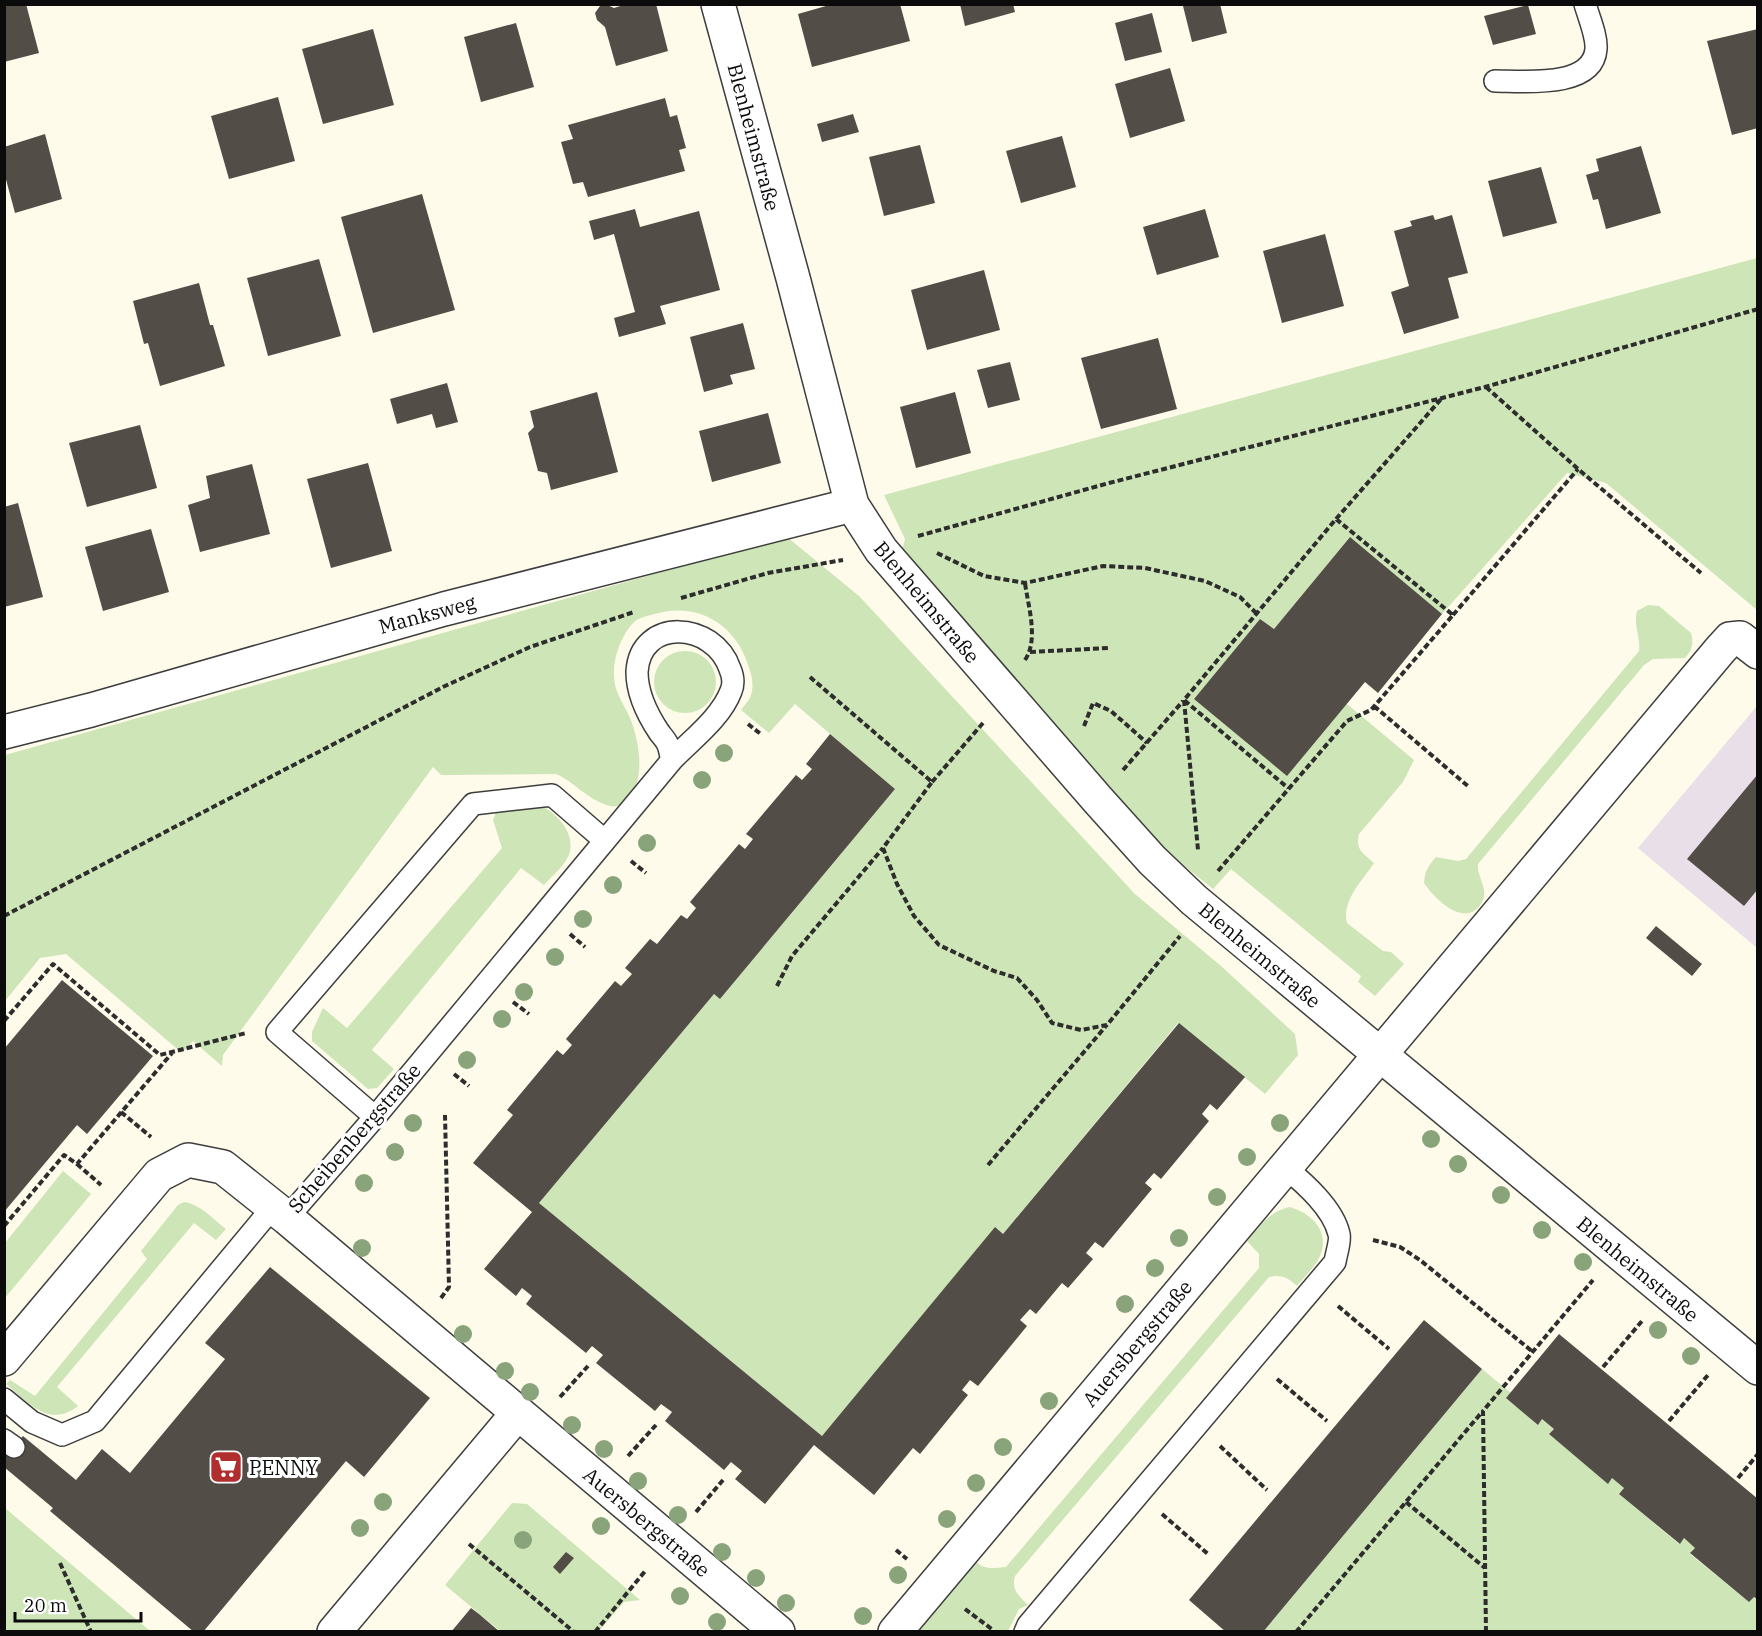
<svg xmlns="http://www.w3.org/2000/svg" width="1762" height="1636" font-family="'IBM Plex Serif',serif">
<rect width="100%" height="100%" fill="#fefbea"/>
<path fill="#e9dfe9" d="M 1757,706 L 1757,948 L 1638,848 Z"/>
<path fill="#cde5b7" d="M 1757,258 L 1757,610 L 1606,483 L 1567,473 L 1442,614 L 1349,538 L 1274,629 L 1260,619 L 1194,699 L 1347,704 L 1414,760 L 1403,782 L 1359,834 C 1355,850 1363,853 1374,863 C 1363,880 1341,901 1347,923 L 1383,951 L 1391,952 L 1404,964 L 1375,996 L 1358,982 L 1361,976 L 1231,869 L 1213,889 L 1167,852 L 902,551 L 905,539 L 884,495 Z
M 787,537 L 859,596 L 874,612 L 1135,894 L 1221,966 L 1295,1034 L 1298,1055 L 1265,1094 L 1178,1023 L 1003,1234 L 995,1228 L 822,1436 L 539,1203 L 714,994 L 721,998 L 895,789 L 795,704 L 769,733 L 741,710 C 744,705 750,700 751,695 C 754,686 752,676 749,668 C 737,625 698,601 655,614 C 647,616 640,617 634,622 C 621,635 613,658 614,676 C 614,692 624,704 630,718 C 639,740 646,778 629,797 C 624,803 618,808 610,806 C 587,800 575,782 556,774 L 441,775 L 433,767 L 223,1055 L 222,1066 L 193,1041 L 182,1053 L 66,954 L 40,958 L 5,1001 L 5,755 Z
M 1648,605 L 1659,606 L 1691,633 C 1694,643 1692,651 1685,658 L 1653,659 L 1644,665 L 1478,864 C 1477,877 1488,888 1483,900 C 1468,931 1436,901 1424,883 C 1425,871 1428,866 1436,857 L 1458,861 L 1466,859 L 1639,651 C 1641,637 1633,626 1637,611 Z
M654 682a31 31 0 1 1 62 0a31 31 0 1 1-62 0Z
M 540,805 C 556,813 574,831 570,851 C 568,863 552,876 544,885 L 521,868 L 372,1050 L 394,1069 L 377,1088 L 368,1089 L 312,1041 L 312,1032 L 323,1008 L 347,1028 L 502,848 L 493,820 L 497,810 Z
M 63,1171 L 91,1194 L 5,1298 L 5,1243 Z
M 184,1202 C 200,1204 213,1219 226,1229 L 216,1240 L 194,1223 L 57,1387 L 78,1406 C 49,1429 28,1402 6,1384 L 10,1380 L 35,1396 L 147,1259 L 141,1251 L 178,1205 Z
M 1289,1207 C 1310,1212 1331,1231 1320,1256 C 1316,1266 1304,1277 1297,1286 C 1288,1278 1282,1274 1269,1277 L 1015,1576 C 1011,1590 1019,1596 1028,1605 L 1019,1609 L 1008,1631 L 916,1632 L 976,1562 C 985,1570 993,1568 1006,1567 L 1259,1268 L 1259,1254 L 1247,1241 C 1259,1226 1269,1212 1289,1207 Z
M 1482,1369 L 1511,1393 L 1507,1398 L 1538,1425 L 1542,1419 L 1554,1429 L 1549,1434 L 1608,1483 L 1612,1478 L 1624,1488 L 1619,1494 L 1679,1544 L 1684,1538 L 1695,1548 L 1690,1554 L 1749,1602 L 1754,1597 L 1757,1600 L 1757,1631 L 1263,1632 Z
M 512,1503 L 527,1504 L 640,1600 L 624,1602 L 599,1631 L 500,1631 L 445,1585 Z
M 5,1508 L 150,1631 L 5,1631 Z"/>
<path fill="#534d48" d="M 4,4 L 26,4 L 39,53 L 4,62 Z
M 605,4 L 614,8 L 627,4 L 656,4 L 668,51 L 616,66 L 605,27 L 597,20 L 595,13 L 600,6 Z
M 833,4 L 900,4 L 910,41 L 812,67 L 798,14 Z
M 960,4 L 1013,4 L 1015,12 L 965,26 Z
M 1187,4 L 1220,4 L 1227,33 L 1192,42 L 1183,6 Z
M 1528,5 L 1536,34 L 1493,45 L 1484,16 Z
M 1152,13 L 1162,52 L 1125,61 L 1115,23 Z
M 516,23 L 534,87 L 481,102 L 464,37 Z
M 373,29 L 394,105 L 323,124 L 302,49 Z
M 1758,29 L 1758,128 L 1732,135 L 1707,41 Z
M 1170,68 L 1185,121 L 1130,138 L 1115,84 Z
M 278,97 L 295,161 L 229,179 L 211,116 Z
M 665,98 L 670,117 L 677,115 L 686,148 L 679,150 L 685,171 L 588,197 L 583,182 L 573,184 L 561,142 L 573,139 L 568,125 Z
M 853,114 L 859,132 L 822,142 L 817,124 Z
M 45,134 L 62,199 L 15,213 L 4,172 L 4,147 Z
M 1062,136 L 1076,187 L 1021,203 L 1006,151 Z
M 920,145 L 935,203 L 884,216 L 869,157 Z
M 1641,146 L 1661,213 L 1606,229 L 1598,199 L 1593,200 L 1586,175 L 1599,171 L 1596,159 Z
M 1541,167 L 1557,223 L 1503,237 L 1488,181 Z
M 422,194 L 455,310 L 373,333 L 341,217 Z
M 635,209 L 640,227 L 699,211 L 720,290 L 660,306 L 666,324 L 619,337 L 614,318 L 635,312 L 614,234 L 594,240 L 589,221 Z
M 1205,209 L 1219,257 L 1157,275 L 1143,227 Z
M 1433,215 L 1435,220 L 1452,215 L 1468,273 L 1448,278 L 1459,318 L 1404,334 L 1391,292 L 1409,286 L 1394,231 L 1412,226 L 1410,221 Z
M 1325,234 L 1344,306 L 1282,323 L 1263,251 Z
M 319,259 L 341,336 L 268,356 L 247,278 Z
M 984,270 L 1000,330 L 927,350 L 911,290 Z
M 199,283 L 210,325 L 213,325 L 225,366 L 160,386 L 148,343 L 144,344 L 133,301 Z
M 743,323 L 755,369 L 730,375 L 733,384 L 704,392 L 690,337 Z
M 1158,338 L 1177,409 L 1101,429 L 1081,358 Z
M 1010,362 L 1020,400 L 988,408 L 977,370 Z
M 447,383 L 458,422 L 436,428 L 432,414 L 397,424 L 390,399 Z
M 597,392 L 618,472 L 551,490 L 547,473 L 538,471 L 528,433 L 534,427 L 530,411 Z
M 955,392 L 971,453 L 916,468 L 900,407 Z
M 768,413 L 781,463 L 712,482 L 699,431 Z
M 140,425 L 157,488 L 87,507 L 69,443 Z
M 368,463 L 392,551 L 331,568 L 307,479 Z
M 252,464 L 270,534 L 200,552 L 188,505 L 210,498 L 206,476 Z
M 18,503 L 43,597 L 4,607 L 4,507 Z
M 151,529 L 169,592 L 103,611 L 85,547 Z
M 1350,537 L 1442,614 L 1378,693 L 1365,682 L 1287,776 L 1194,699 L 1260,619 L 1274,629 Z
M 830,734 L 895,789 L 720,999 L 714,994 L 539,1203 L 822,1436 L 995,1227 L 1003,1234 L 1179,1023 L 1245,1077 L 1217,1110 L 1210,1104 L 1202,1114 L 1209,1121 L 1161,1179 L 1154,1173 L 1145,1183 L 1152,1189 L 1103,1248 L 1095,1242 L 1086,1253 L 1093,1259 L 1068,1288 L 1062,1283 L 1036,1314 L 1030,1309 L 1020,1320 L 1027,1326 L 978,1386 L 970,1380 L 962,1390 L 968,1395 L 920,1454 L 913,1448 L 874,1495 L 814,1445 L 765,1504 L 735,1479 L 742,1471 L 731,1462 L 724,1470 L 665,1421 L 672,1412 L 661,1404 L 655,1411 L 596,1363 L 603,1355 L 592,1346 L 586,1353 L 526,1304 L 532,1296 L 522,1288 L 516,1296 L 484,1269 L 532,1212 L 473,1163 L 513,1115 L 507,1110 L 557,1050 L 563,1055 L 572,1045 L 566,1039 L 615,981 L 621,986 L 632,974 L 625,968 L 650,939 L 657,944 L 681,915 L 687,919 L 696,908 L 690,902 L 739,844 L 745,849 L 753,839 L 746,834 L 796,775 L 802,780 L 812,769 L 806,764 Z
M 1758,774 L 1758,889 L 1744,906 L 1687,859 Z
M 1656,926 L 1702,964 L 1692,976 L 1646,938 Z
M 62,980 L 153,1056 L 87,1134 L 77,1125 L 4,1212 L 4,1049 Z
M 270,1267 L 430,1398 L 364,1477 L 346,1461 L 203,1632 L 194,1632 L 50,1511 L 53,1508 L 4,1467 L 4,1458 L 23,1436 L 76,1480 L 102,1449 L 130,1473 L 225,1359 L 205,1343 Z
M 1424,1320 L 1482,1369 L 1263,1632 L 1226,1632 L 1189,1600 Z
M 1559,1334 L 1758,1499 L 1758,1600 L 1754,1597 L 1749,1602 L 1690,1553 L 1695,1548 L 1684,1538 L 1680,1544 L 1619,1494 L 1624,1488 L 1612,1478 L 1608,1484 L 1549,1434 L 1554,1429 L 1542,1419 L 1538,1425 L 1506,1398 Z
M 566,1552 L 574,1558 L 560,1574 L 553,1567 Z
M 471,1608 L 479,1614 L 500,1632 L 451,1632 Z"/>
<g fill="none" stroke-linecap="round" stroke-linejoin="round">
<defs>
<path id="service" d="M 1495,81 C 1522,81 1593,89 1596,49 C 1597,36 1589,18 1585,4
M 375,1117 L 277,1032 L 473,804 L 552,795 L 604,840
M 287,1218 L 375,1117 L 672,760 C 691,740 721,718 731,691 C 734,684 733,676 730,669 C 714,621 640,617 637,672 C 637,694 647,714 659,732 C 661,735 665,739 667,743 C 670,748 670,755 672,760
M 4,1399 L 32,1422 L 62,1435 L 95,1421 L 273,1207
M 4,1440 L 14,1447
M 1025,1632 L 1028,1625 L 1335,1262 C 1336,1254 1341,1241 1339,1234 C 1333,1208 1304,1183 1285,1167"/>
<path id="minor" d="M 718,4 L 793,278 L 852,505 L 881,550 L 1098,800 L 1152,860 L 1194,900 L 1758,1368
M 4,732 L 91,710 L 444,609 L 852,505
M 4,1359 L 159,1175 L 188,1160 L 223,1167 L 287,1218 L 778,1632
M 334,1632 L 517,1414
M 895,1632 L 1720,650 L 1730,639 L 1740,638 L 1758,652"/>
</defs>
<use href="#service" stroke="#3e3e3e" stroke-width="24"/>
<use href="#minor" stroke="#3e3e3e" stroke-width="36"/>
<path stroke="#2d2d2d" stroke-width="4" stroke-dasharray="6 3" stroke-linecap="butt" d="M 1486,387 L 1578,469 L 1701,573
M 1336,519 L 1442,398
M 918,536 L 1109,483 L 1485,387 L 1758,309
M 937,553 L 984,576 L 1025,583 L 1103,566 L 1145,568 L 1205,581 L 1240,597 L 1256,613
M 681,598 L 768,573 L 843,560
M 1453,615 L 1578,469
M 1030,652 L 1109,648
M 1025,660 C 1039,639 1028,606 1025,583
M 810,677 L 932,782 L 883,848 L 897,884 L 914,916 L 939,945 L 994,971 L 1017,978 L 1037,1000 L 1052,1023 L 1081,1030 L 1107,1025 L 1180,936
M 1184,700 L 1198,850
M 1374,706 L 1469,787
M 748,724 L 762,735
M 1084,726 L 1093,703 L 1111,711 L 1147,743
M 1123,770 L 1183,701
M 932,782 L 983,723
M 631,861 L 646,873
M 1218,871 L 1347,721 L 1371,710 L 1453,615 L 1336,519 L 1184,700 L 1288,788
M 4,916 L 445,686 L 530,647 L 634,612
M 570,934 L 585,947
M 777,986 L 792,956 L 883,848
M 513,1002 L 529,1014
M 4,1021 L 53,964 L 160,1055 L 246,1033
M 454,1074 L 469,1086
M 121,1112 L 151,1137
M 77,1164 L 101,1185
M 988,1165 L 1106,1026
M 4,1226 L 64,1155 L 77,1164 L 172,1053
M 1373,1240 L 1400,1247 L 1420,1260 L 1533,1352
M 441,1298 L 449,1287 L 445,1115
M 1338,1306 L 1389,1349
M 1603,1367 L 1642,1321
M 1277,1379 L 1327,1421
M 560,1397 L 588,1366
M 1669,1421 L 1708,1375
M 1220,1446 L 1267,1490
M 628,1456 L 656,1425
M 1738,1478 L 1758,1454
M 1406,1502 L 1485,1568
M 696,1512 L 723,1480
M 1162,1514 L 1208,1554
M 469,1544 L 574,1632
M 896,1550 L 907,1559
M 60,1563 L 91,1632
M 965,1609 L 993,1630
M 595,1632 L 646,1570
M 1296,1632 L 1482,1412
M 1486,1632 L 1483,1411 L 1593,1280"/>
<use href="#service" stroke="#fff" stroke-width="21"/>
<use href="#minor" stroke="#fff" stroke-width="33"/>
</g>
<g fill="#89a47b">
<circle cx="724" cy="753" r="9"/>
<circle cx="702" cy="780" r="9"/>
<circle cx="647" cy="843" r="9"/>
<circle cx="613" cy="885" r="9"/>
<circle cx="583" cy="919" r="9"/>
<circle cx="555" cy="957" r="9"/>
<circle cx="524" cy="992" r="9"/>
<circle cx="502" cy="1019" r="9"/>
<circle cx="467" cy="1060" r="9"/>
<circle cx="413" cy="1123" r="9"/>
<circle cx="1280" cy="1123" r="9"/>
<circle cx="1431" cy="1139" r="9"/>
<circle cx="395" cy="1152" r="9"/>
<circle cx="1247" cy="1157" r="9"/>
<circle cx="1458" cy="1164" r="9"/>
<circle cx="364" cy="1183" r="9"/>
<circle cx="1501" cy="1195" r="9"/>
<circle cx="1217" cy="1197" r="9"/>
<circle cx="1542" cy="1230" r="9"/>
<circle cx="1179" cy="1238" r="9"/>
<circle cx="362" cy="1248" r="9"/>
<circle cx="1583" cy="1262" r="9"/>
<circle cx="1155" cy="1268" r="9"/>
<circle cx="1125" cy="1304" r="9"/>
<circle cx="1658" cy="1330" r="9"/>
<circle cx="463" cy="1334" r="9"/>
<circle cx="1691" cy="1356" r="9"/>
<circle cx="505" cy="1371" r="9"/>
<circle cx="530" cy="1392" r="9"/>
<circle cx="1049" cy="1401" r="9"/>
<circle cx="572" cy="1425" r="9"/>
<circle cx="1003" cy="1447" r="9"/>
<circle cx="604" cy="1449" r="9"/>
<circle cx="638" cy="1481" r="9"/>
<circle cx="976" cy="1483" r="9"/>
<circle cx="383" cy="1502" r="9"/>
<circle cx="678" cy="1515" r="9"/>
<circle cx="947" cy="1519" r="9"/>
<circle cx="601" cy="1526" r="9"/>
<circle cx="360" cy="1528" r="9"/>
<circle cx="523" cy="1540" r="9"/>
<circle cx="722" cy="1552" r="9"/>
<circle cx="898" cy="1575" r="9"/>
<circle cx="756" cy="1578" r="9"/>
<circle cx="680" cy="1596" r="9"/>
<circle cx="786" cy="1603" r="9"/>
<circle cx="863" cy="1616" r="9"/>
<circle cx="717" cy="1622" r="9"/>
</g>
<defs>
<symbol id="supermarket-square" viewBox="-11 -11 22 22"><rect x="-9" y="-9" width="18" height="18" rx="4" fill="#b02e2e" stroke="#fff"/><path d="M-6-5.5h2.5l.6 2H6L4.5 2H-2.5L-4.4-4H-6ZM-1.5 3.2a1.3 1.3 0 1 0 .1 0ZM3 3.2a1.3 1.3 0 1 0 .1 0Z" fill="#fff"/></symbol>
</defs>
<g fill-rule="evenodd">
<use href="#supermarket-square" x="207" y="1448" width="38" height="38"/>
</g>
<g text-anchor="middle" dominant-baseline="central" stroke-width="6" stroke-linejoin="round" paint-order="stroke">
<g font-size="20" fill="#0b0b0b" stroke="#fff">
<text transform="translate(754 137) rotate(75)">Blenheimstraße</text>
<text transform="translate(927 602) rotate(50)">Blenheimstraße</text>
<text transform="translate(427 614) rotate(-15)">Manksweg</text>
<text transform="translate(1260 955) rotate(40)">Blenheimstraße</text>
<text transform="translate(354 1138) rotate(-49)">Scheibenbergstraße</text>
<text transform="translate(1638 1269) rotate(40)">Blenheimstraße</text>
<text transform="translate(1137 1343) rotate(-50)">Auersbergstraße</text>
<text transform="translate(647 1522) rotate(40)">Auersbergstraße</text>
</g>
<g font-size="20" fill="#0b0b0b" stroke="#fff" text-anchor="start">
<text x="249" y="1467">PENNY</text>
</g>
</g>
<rect width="1762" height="1636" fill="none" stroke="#0b0b0b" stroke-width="12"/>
<path d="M15 1612v9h126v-9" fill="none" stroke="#0b0b0b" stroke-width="3"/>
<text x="24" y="1612" font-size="18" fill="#0b0b0b" stroke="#ffffff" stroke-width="4.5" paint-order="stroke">20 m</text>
</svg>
